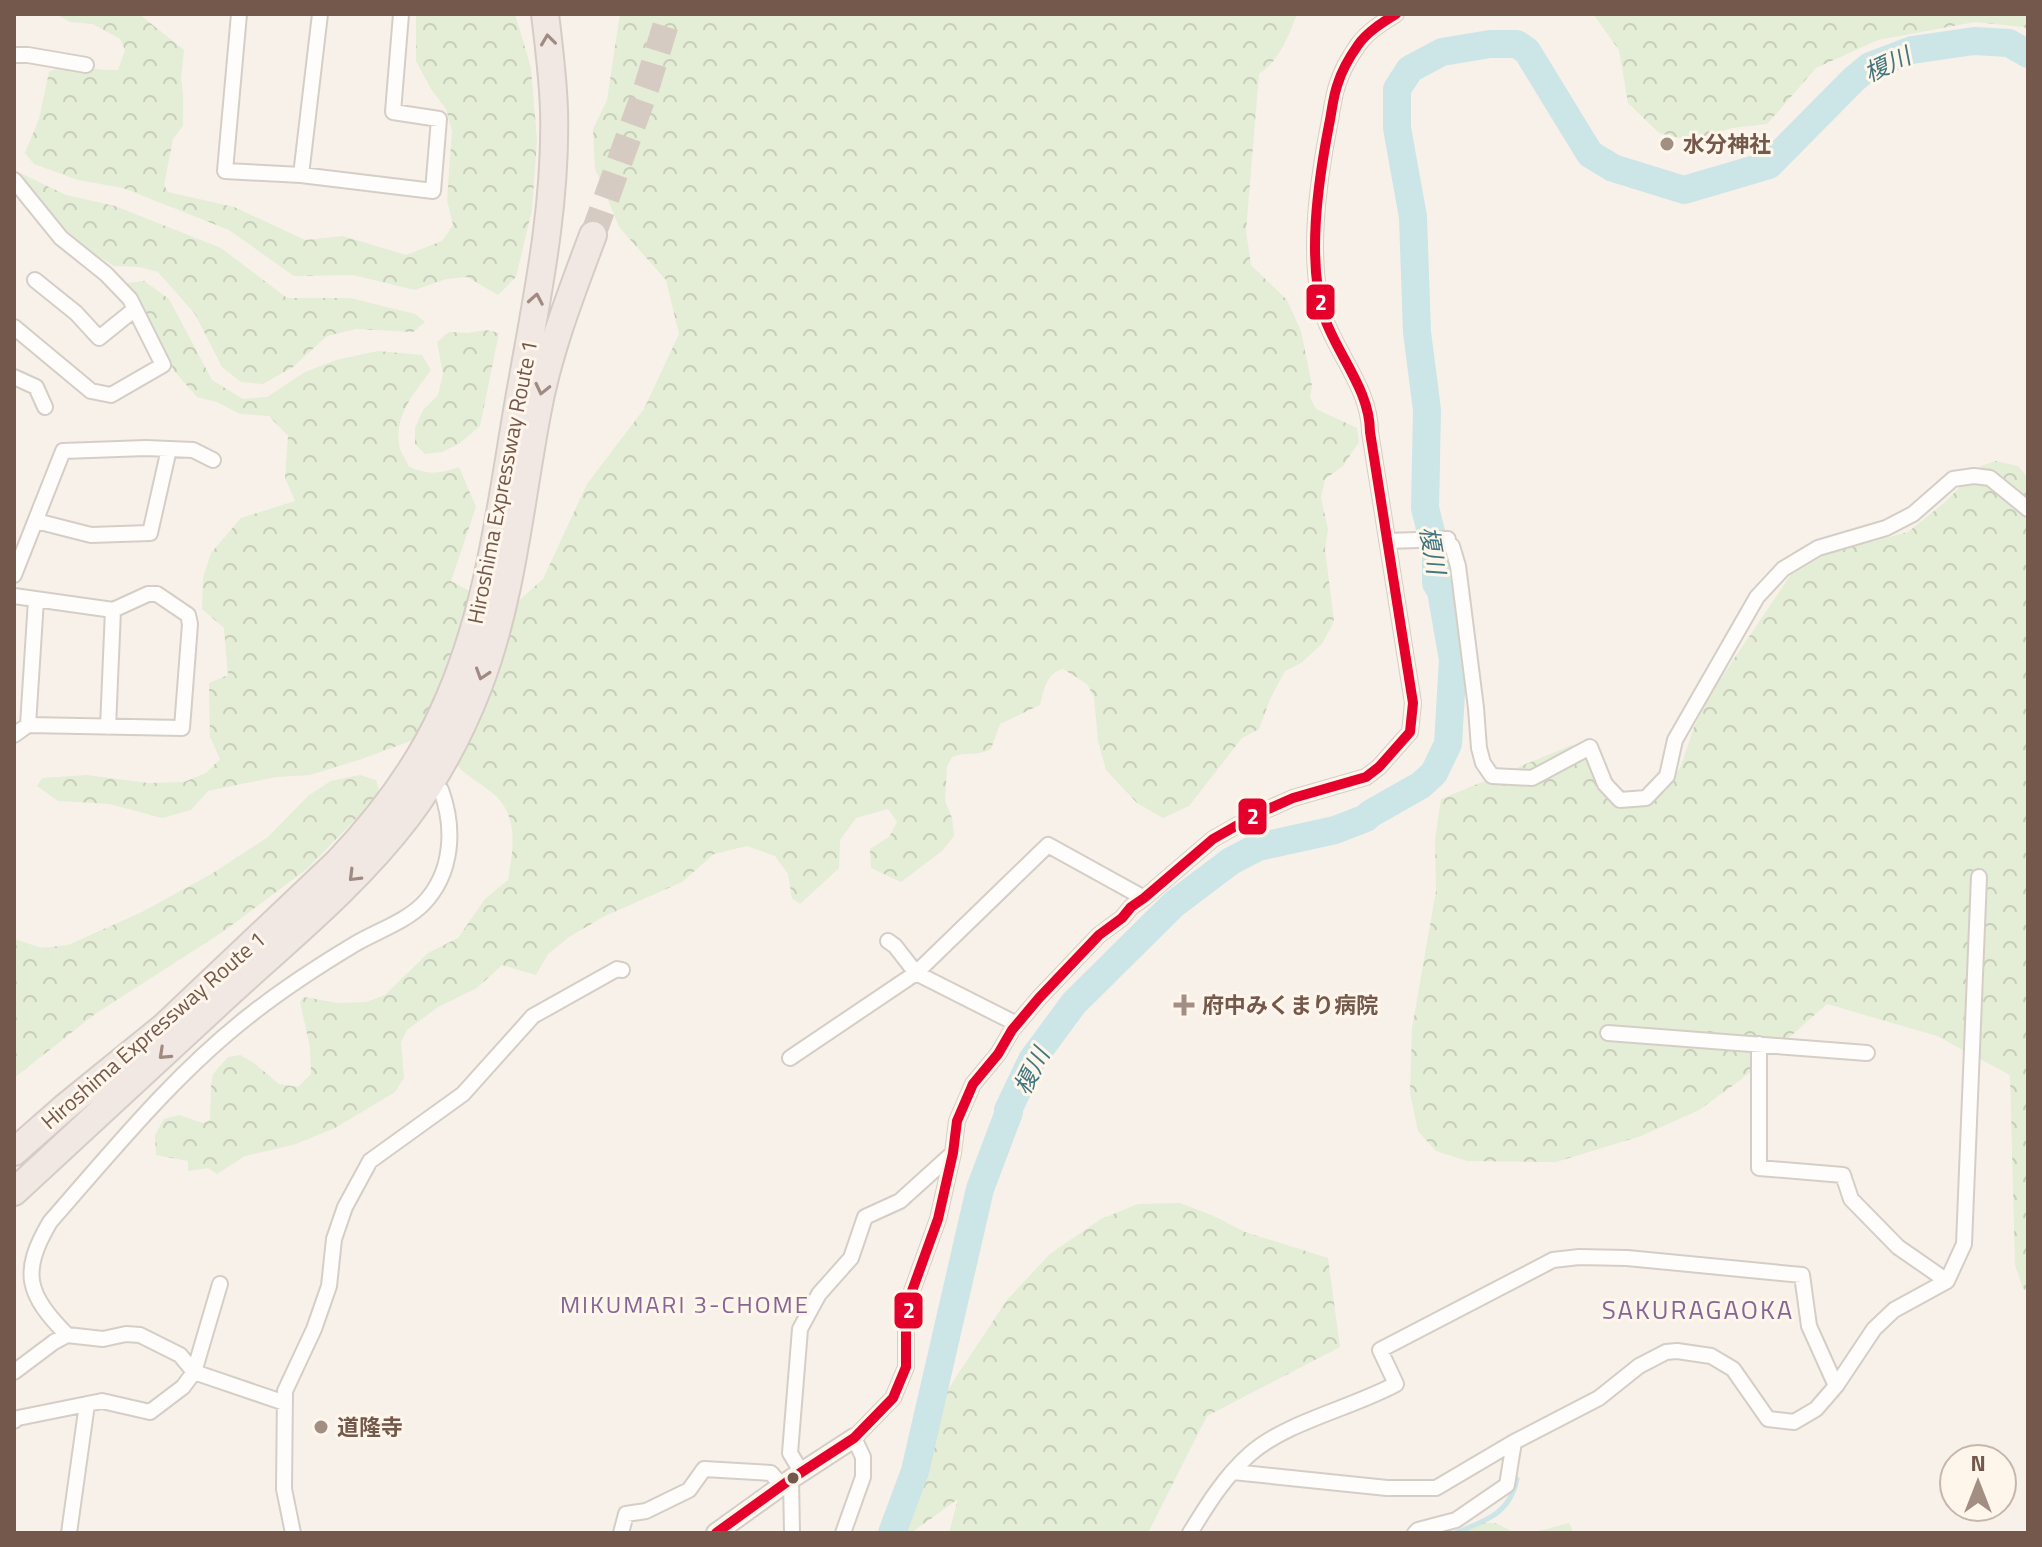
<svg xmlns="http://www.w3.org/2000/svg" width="2042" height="1547" font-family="'Titillium Web','Noto Sans JP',sans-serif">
<defs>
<pattern id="forest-crowns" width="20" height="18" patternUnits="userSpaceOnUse" patternTransform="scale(2)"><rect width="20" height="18" fill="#e4edd5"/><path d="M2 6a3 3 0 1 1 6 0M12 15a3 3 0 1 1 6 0" fill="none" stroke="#c7cdb8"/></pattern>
</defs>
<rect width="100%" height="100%" fill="#f7f1ea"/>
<path fill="url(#forest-crowns)" d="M 56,14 L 139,14 L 184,50 L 181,79 L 183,93 L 183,126 L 173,139 L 164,185 L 168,192 L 234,207 L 305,240 L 343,236 L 406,255 L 442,241 L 453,225 L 447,200 L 452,131 L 446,109 L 431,89 L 416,61 L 416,14 L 515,14 L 531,68 L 537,140 L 532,210 L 516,277 L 498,295 L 467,277 L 446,279 L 415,290 L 353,275 L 294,276 L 229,230 L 123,188 L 78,180 L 34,164 L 25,153 L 39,119 L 49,72 C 65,62 98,71 118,70 L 125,50 L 120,39 L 93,24 L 70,22 Z
M 620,14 L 1297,14 C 1288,37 1280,60 1259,74 L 1246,231 L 1251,265 L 1287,300 L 1301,331 L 1312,385 L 1310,397 L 1316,409 L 1357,428 L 1359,442 L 1343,466 L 1325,479 L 1321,498 L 1328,529 L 1325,549 L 1334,621 L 1322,644 L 1301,663 L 1285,671 L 1270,699 L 1259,729 L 1242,738 L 1189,806 L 1163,818 L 1137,803 L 1106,770 L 1098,741 L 1094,697 L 1087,684 L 1063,669 C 1046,673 1044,690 1040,705 L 1000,724 L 991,749 C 974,757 968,751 952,757 L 947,766 L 945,801 L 952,818 L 954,836 L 942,851 L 901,882 L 871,868 L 870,849 L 889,837 L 897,822 L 888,809 L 856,818 L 840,840 L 839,868 L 800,904 L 792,898 L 788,874 L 775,856 L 747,846 L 714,854 L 682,882 L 605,916 L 569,937 L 548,954 L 536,975 L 502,965 L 477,988 L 438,1007 L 407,1030 L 401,1042 L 404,1078 L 395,1092 L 335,1128 L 296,1144 L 245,1156 L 217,1174 L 208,1168 L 188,1171 L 188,1161 L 156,1155 L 155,1135 L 164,1119 L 179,1115 L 203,1123 L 210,1120 L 211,1086 L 213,1074 L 228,1057 L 240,1055 L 254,1063 L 279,1084 L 298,1087 L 311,1074 L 310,1047 L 300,1002 L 304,997 L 338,1003 L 366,1002 L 385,995 L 428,953 L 458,938 L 485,899 L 508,880 C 513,851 519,819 496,796 C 483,784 468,778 456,764 L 485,706 L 502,655 L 515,604 L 543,579 L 587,484 L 644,409 L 679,334 L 666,280 L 619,227 L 595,168 L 593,129 L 607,100 Z
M 1593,14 L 2028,14 L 2028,29 L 2023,27 L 1975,22 L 1878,40 L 1816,68 L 1767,124 L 1732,128 L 1692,141 L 1659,133 L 1628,103 L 1619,50 Z
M 20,173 L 66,195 L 115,206 L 221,248 L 287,298 L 350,298 L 415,314 L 425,322 L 413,332 L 356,329 L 327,336 L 293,367 L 263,384 L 241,382 L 222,367 L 195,314 L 158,272 L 139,267 L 114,266 L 81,245 L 61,226 L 18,177 Z
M 144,281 L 169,299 L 212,380 L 243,399 L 267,397 L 305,372 L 336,360 L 378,351 L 422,355 L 431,370 C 414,393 392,418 400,449 C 402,455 407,461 409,467 C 430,475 438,474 459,467 L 476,507 L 451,581 L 471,592 L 461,630 L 442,683 L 413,740 L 362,759 L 310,775 L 276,777 L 208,791 L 191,810 L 162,818 L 110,804 L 58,801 L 37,786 L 42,778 L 87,775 L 148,783 L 184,782 L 206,773 L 220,759 L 210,737 L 209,683 L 228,675 L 224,628 L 202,609 L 203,578 L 211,553 L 241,518 L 295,501 L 285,478 L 288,436 L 269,416 L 240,414 L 217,402 L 197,397 L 175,372 L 128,289 L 128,283 Z
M 486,330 L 499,333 L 480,426 L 460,443 L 442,452 L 425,454 L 415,444 L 415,428 L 423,410 L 438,395 L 443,374 L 437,342 L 449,332 L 468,333 Z
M 1996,461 L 2018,466 L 2028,478 L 2028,1293 L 2022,1287 L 2015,1264 L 2010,1075 L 1937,1036 L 1827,1004 L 1743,1078 L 1699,1110 L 1641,1136 L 1556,1162 L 1467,1161 L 1436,1151 L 1418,1131 L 1410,1093 L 1412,1028 L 1436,891 L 1435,839 L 1441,799 L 1572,745 L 1600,749 L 1607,765 L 1620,807 L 1646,805 L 1666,791 L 1681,766 L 1694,727 L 1713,690 L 1790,576 L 1824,555 L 1908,532 L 1944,503 L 1981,466 Z
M 360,775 L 376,780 L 380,794 L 308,868 L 224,931 L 95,1014 L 14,1078 L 14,939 L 42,948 L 68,945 L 142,912 L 213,873 L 268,837 L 309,795 L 331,781 Z
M 1180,1203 L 1214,1216 L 1245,1232 L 1328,1258 L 1340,1347 L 1207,1416 L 1148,1533 L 949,1533 L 958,1499 L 911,1533 L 883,1533 L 921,1436 L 954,1380 L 1007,1300 L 1050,1254 L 1101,1219 L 1138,1204 Z
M 1477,1523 L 1495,1523 L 1512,1531 L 1535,1532 L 1569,1523 L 1574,1533 L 1458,1533 Z"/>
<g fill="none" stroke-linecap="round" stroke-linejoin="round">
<path stroke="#cce5e6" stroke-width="5" d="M 1455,1533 C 1485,1521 1510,1514 1517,1479"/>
<path stroke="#cce5e6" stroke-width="28" d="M 892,1533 L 915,1471 L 980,1189 L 1009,1112 L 1008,1110 L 1032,1060 L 1074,1003 L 1174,904 L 1231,861 L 1258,847 L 1335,830 L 1366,818 L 1370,814 L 1421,785 L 1434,773 L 1448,744 L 1453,660 L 1441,591 L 1436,583 L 1436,552 L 1425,508 L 1427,410 L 1417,332 L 1413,217 L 1397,128 L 1397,89 L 1410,69 L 1442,52 L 1490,44 L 1517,44 L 1527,51 L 1590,154 L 1613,168 L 1684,190 L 1769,165 L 1854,79 L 1870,66 L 1912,50 L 1974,41 L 2009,43 L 2028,54"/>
<path stroke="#d6cbc2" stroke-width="26" stroke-dasharray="26 13" stroke-linecap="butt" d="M 593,235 L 647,86 L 669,14"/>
<defs>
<path id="minor" d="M 239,14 L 225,171 L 301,175 L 433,191 L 439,119 L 393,112 L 401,14
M 14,55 L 28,55 L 86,65
M 301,175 L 320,14
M 14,180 L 61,238 L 106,274 L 130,299 L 163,365 L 111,395 L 91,391 L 14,327
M 35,280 L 76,313 L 99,338 L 135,309
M 14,377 L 36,387 L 45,407
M 36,521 L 91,535 L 150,533 L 169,449
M 1387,541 L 1448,539 L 1448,544 L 1452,546 L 1458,566 L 1476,708 L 1479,748 L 1483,763 L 1492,776 L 1532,778 L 1590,747 L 1605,784 L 1620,800 L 1646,798 L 1667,776 L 1675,740 L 1757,597 L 1783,569 L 1818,548 L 1886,528 L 1913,514 L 1953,479 L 1974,476 L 1990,478 L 2028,509
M 14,575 L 63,451 L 146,448 L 193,450 L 213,460
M 14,596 L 113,610 L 148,594 L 157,594 L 188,615 L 190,624 L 182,728 L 28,725 L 14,735
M 28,725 L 36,600
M 108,727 L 113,610
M 888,941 L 895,946 L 916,973 L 1017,1024
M 1608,1033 L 1867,1053
M 1759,1044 L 1759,1168 L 1843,1175 L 1851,1199 L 1898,1247 L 1947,1281
M 790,1058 L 916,973 L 1048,845 L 1144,898
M 67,1335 C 27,1294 20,1273 50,1222 C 114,1149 176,1072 254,1012 C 286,987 320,965 355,944 C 377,931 405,922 423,904 C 453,873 455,828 441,790
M 14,1372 L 54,1342 L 67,1335 L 103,1339 L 126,1334 L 140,1335 L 180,1355 L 194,1372 L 285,1403
M 14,1421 L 18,1418 L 102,1401 L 150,1412 L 183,1387 L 194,1372 L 220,1284
M 1233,1472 L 1387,1488 L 1436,1488 L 1514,1442 L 1599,1398 L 1639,1366 L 1666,1352 L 1677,1351 L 1711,1356 L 1733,1369 L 1768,1419 L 1794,1422 L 1816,1409 L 1836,1386 L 1874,1329 L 1894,1310 L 1947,1281 L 1964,1244 L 1979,877
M 802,1473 L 790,1453 L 800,1329 L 819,1294 L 851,1258 L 865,1217 L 900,1201 L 953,1153
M 791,1479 L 792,1533
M 69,1533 L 87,1404
M 293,1533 L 284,1489 L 285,1391 L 314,1329 L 329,1286 L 334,1239 L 345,1207 L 370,1161 L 463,1094 L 533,1016 L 617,969 L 622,970
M 621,1533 L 626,1514 L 646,1511 L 689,1490 L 704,1469 L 771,1473 L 782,1486
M 843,1533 L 863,1477 L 863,1457 L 854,1438 L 893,1398 L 906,1367 L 906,1329 L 912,1291 L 938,1219 L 953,1153 L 957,1121 L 973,1084 L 998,1054 L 1012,1030 L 1039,998 L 1099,935 L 1122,918 L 1131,907 L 1144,898 L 1213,839 L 1257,814 L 1293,798 L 1366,777 L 1379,767 L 1410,732 L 1413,703 L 1370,432 C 1370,391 1339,357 1325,319 C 1306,263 1318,182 1329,125 C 1332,111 1333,96 1338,83 C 1342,70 1351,55 1358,45 C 1367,32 1383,22 1396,14
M 1190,1533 C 1207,1505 1225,1476 1250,1454 C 1286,1422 1352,1408 1396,1384 L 1380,1350 L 1553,1260 L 1579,1257 L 1627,1258 L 1802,1275 L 1809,1326 L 1836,1386
M 1415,1533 L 1418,1530 L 1456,1520 L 1507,1485 L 1514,1442"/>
<path id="tertiary" d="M 716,1533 L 791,1479 L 854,1438"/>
<path id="motorway" d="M 14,1152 L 64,1108 L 165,1026 L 337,863 C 380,818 418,768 444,710 C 486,619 499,520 515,423 C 532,320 557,215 554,110 C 553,78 549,46 545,14
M 14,1192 C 85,1126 156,1061 227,995 C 288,939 356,884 407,817 C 437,777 461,732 479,685 C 512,598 520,504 537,414 C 548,352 571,294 593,235"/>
</defs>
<use href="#minor" stroke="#d5cec7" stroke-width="18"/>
<use href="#tertiary" stroke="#d5cec7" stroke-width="22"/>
<use href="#motorway" stroke="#d5ccc6" stroke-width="30"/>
<use href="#minor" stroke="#fefdfc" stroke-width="14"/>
<use href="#tertiary" stroke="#fefdfc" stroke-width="18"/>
<use href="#motorway" stroke="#f1e8e4" stroke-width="26"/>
<defs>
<path id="bus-1" d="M 716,1533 L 791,1479 L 854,1438 L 893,1398 L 906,1367 L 906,1329 L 912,1291 L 938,1219 L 953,1153 L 957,1121 L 973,1084 L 998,1054 L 1012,1030 L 1039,998 L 1099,935 L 1122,918 L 1131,907 L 1144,898 L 1213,839 L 1257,814 L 1293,798 L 1366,777 L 1379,767 L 1410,732 L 1413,703 L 1370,432 C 1370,391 1339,357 1325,319 C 1306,263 1318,182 1329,125 C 1332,111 1333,96 1338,83 C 1342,70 1351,55 1358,45 C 1367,32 1383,22 1396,14"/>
</defs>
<use href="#bus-1" stroke="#fff6eb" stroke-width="16"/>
<use href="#bus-1" stroke="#e4002b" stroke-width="10"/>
</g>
<defs><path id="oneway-chevron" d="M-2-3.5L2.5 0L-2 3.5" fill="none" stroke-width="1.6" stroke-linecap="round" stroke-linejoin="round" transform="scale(2)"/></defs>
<g stroke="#a08a81">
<use href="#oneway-chevron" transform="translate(548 40) rotate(-97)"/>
<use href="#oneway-chevron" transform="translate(536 299) rotate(-80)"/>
<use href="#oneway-chevron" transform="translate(542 389) rotate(103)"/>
<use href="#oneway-chevron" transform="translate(482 674) rotate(108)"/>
<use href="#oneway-chevron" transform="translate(354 876) rotate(135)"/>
<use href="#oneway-chevron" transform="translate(164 1054) rotate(137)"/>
</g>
<g fill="#a28e83" stroke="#fff6eb" stroke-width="3">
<circle cx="1667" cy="144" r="8"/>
<path d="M1180 993h8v8h8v8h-8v8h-8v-8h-8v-8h8z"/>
<circle cx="321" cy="1427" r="8"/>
</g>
<circle fill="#74584b" stroke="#fff6eb" stroke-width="3" cx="793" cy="1478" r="7"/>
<g text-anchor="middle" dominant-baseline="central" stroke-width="6" stroke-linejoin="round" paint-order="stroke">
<g font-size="22" font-weight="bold" fill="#74584b" stroke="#fff6eb" text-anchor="start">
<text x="1683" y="144">水分神社</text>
<text x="1202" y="1005">府中みくまり病院</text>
<text x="337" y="1427">道隆寺</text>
</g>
<g font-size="22" fill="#74584b" stroke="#fff6eb">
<text transform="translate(502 482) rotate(-79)">Hiroshima Expressway Route 1</text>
<text transform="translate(153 1030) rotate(-41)">Hiroshima Expressway Route 1</text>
</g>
<g font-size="24" font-style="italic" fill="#42777f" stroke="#fff6eb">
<text transform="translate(1887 64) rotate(-25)">榎川</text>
<text transform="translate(1433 550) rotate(80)">榎川</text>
<text transform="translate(1031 1071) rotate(-63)">榎川</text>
</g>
<g font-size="24" letter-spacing="2" fill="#856697" stroke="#fff6eb">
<text x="685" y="1304">MIKUMARI 3-CHOME</text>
</g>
<g font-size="26" letter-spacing="2" fill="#856697" stroke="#fff6eb">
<text x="1698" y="1309">SAKURAGAOKA</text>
</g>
</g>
<g stroke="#fff6eb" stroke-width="3">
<rect x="1305" y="283" width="31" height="38" rx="8" fill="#e4002b"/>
<rect x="1237" y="797" width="31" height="39" rx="8" fill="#e4002b"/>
<rect x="893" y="1291" width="31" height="39" rx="8" fill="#e4002b"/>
</g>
<g font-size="22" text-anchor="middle" font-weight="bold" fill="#fff">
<text x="1321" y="310">2</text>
<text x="1253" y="824">2</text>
<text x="909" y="1318">2</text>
</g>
<rect width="2042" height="1547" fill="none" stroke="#74584b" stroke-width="32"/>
<g transform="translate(1978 1483)"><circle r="38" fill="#fff6eb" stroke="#c7b7ab" stroke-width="2"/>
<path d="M0-6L14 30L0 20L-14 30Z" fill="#a28e83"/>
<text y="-12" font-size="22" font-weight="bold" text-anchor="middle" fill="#74584b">N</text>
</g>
</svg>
